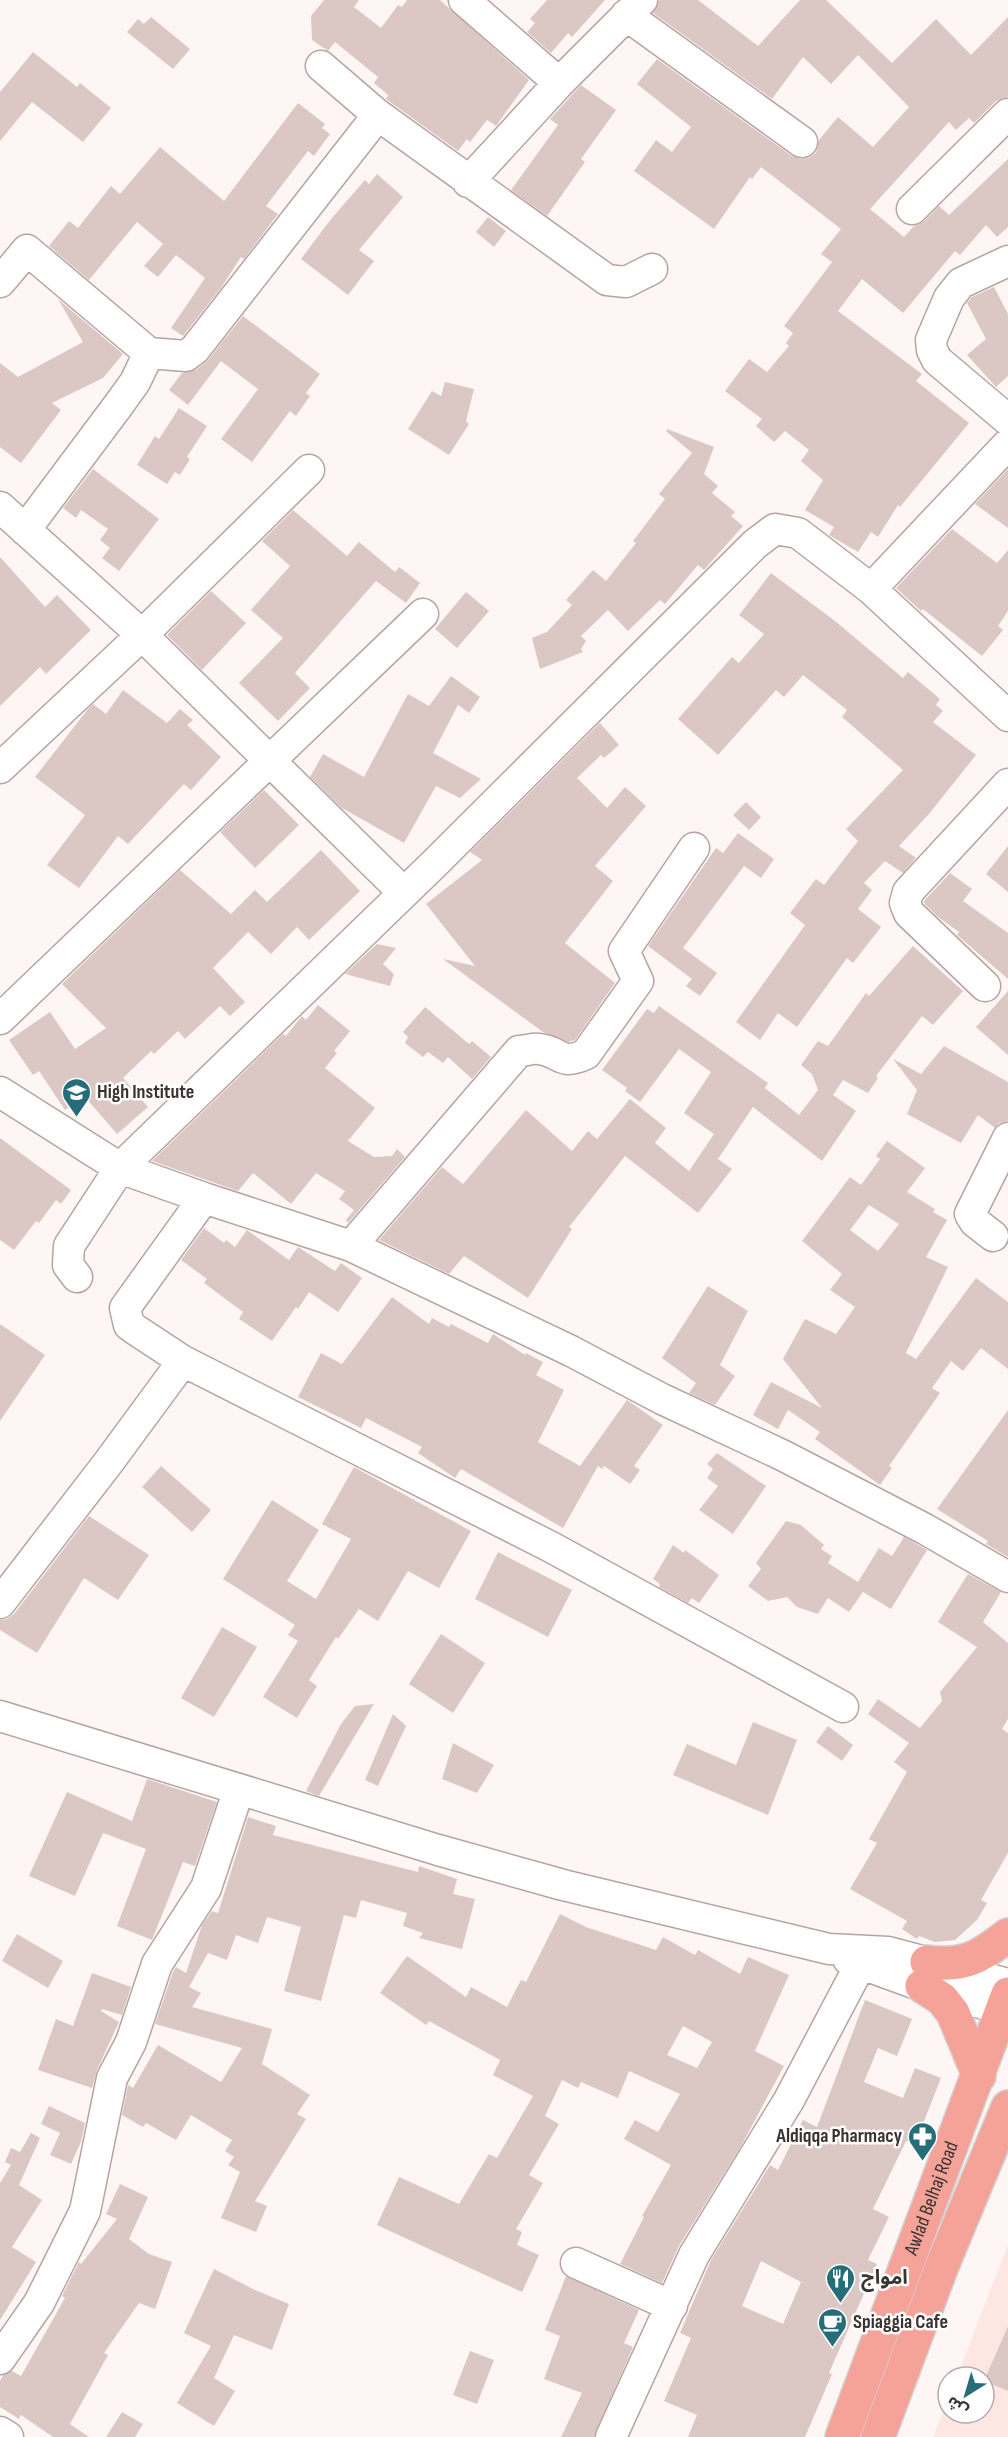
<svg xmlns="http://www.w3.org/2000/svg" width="1008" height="2437" font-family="'Sofia Sans Condensed','Noto Sans Arabic',sans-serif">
<rect width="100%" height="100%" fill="#fef6f5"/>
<path fill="#fee7e3" d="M 1008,2244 L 1008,2437 L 933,2437 L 948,2399 L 948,2413 L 984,2413 L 984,2377 L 957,2377 Z"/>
<path fill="#dbc8c5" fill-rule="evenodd" d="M 324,0 L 359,0 L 354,7 L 381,28 L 398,5 L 402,7 L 407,0 L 440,0 L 529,80 L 496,126 L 487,120 L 470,142 L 467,139 L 458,151 L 386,99 L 388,95 L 374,83 L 378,77 L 335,42 L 328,51 L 312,40 L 311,16 Z
M 547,0 L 605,0 L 572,37 L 568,33 L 551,53 L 527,32 L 535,23 L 530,19 Z
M 659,0 L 698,0 L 758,46 L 800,0 L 826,0 L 892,63 L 936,19 L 971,55 L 1008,17 L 1008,97 L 996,101 L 974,123 L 969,118 L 956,130 L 949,122 L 870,209 L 904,237 L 914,226 L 924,221 L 939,206 L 949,215 L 1008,159 L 1008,227 L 997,237 L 986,225 L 960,255 L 955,251 L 903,313 L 862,279 L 838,311 L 922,374 L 916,381 L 969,423 L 900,507 L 898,505 L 878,537 L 871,532 L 858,552 L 829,535 L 834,527 L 805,510 L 823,480 L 801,461 L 809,450 L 785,431 L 774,442 L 756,426 L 762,419 L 725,391 L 749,359 L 767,372 L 789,346 L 786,343 L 793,333 L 784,326 L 832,262 L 821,254 L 841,229 L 761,167 L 752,179 L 750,177 L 714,229 L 634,171 L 656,140 L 672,152 L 691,127 L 637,84 L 657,59 L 792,156 L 801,159 L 808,158 L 816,153 L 819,140 L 838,117 L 873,147 L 909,107 L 858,55 L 831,84 L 803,57 L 772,99 L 653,13 Z
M 151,17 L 190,49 L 173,69 L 127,32 L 138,19 L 144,24 Z
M 33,52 L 77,87 L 80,83 L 111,108 L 83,142 L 32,102 L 0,141 L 0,92 Z
M 581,85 L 616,110 L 581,159 L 585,162 L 547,216 L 511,190 L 558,125 L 550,119 Z
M 298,103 L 325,124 L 322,128 L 330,134 L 314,156 L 308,151 L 266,206 L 278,214 L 244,259 L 241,257 L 221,288 L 183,336 L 171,328 L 205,278 L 176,255 L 158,277 L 144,266 L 163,244 L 137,222 L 89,280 L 49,246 L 69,221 L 78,228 L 111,186 L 120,194 L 160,147 L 224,201 Z
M 377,174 L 403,197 L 359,250 L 374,261 L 348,295 L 301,259 L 331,219 L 365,180 L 369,184 Z
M 488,217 L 506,231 L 494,247 L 476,232 Z
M 994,287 L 1008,314 L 1008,376 L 996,387 L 967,355 L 986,339 L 967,303 L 972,297 Z
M 58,299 L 123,354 L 103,378 L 52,403 L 61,410 L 21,463 L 0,447 L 0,363 L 18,377 L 83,342 Z
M 243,316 L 320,374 L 306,393 L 310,396 L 296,416 L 290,411 L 252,462 L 221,439 L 258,389 L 221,361 L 188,405 L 169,390 L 182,373 L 196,370 L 208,360 Z
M 445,382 L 474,389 L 466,421 L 469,424 L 449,455 L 408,429 L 432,391 L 441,396 Z
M 179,408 L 207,426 L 187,457 L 190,459 L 180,475 L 175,472 L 167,484 L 137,465 L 155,436 L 159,439 Z
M 667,429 L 714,447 L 704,474 L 718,486 L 712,493 L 735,512 L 731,516 L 743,526 L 704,570 L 698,565 L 665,604 L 660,600 L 628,631 L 608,610 L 581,636 L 586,641 L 581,649 L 583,652 L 540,669 L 532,638 L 547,632 L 572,605 L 566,600 L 593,570 L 606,581 L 636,543 L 633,541 L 665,499 L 659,494 L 692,453 L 666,431 Z
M 93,469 L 159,519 L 119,571 L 102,558 L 110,548 L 100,540 L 108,529 L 81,510 L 76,518 L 63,508 Z
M 1008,469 L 1008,528 L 975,504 Z
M 293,510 L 347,556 L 359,542 L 395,572 L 399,567 L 420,583 L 406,603 L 376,581 L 295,673 L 310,688 L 278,721 L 239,683 L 283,638 L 251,610 L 290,566 L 262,541 Z
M 952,529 L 997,563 L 1008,550 L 1008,611 L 998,626 L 1003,630 L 982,656 L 923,609 L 921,611 L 896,588 Z
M 0,557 L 45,607 L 57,595 L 91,630 L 46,674 L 40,667 L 0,706 Z
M 771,573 L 835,621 L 903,678 L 908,672 L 940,699 L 936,705 L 943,711 L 933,722 L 976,755 L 929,814 L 899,846 L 916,858 L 903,873 L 885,861 L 864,883 L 872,890 L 858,909 L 881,927 L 853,963 L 847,958 L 797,1027 L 778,1013 L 760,1040 L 736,1022 L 805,925 L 790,913 L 816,879 L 824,885 L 858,841 L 846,829 L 903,770 L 842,717 L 847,710 L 803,675 L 784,697 L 776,690 L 718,755 L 678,719 L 732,657 L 739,663 L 764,634 L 739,615 Z
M 211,591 L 246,623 L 202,670 L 167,635 Z
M 466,592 L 489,611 L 457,648 L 435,629 Z
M 451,676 L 480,697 L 469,713 L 458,705 L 433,753 L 481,779 L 460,798 L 436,786 L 404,843 L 342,808 L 310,777 L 323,754 L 364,777 L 408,694 L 429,706 Z
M 123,690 L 167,723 L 180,709 L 193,720 L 187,725 L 221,757 L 191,790 L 184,784 L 128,844 L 118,836 L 79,888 L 47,865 L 85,815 L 35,777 L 88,709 L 93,704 L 106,714 Z
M 600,723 L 619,745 L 604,758 L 601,755 L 577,778 L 607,808 L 625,787 L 646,806 L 595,866 L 613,881 L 565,943 L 615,983 L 575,1040 L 568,1042 L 543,1032 L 443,959 L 475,966 L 426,904 L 482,860 L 470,852 Z
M 264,790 L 299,825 L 255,868 L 220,832 Z
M 746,802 L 761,817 L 749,830 L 733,815 Z
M 738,833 L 774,859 L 761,878 L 744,866 L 683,948 L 717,973 L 700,996 L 686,986 L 692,979 L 648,946 L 716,848 L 723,853 Z
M 1008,846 L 1008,892 L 986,874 Z
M 321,850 L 360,891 L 309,940 L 297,927 L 271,954 L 248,932 L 213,968 L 245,1002 L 230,1016 L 220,1006 L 185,1039 L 178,1031 L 154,1054 L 151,1051 L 123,1078 L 148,1107 L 117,1134 L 85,1097 L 65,1110 L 39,1071 L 33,1075 L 9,1040 L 50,1012 L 75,1049 L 106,1028 L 62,984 L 180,870 L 231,914 L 255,890 L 267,902 Z
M 950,873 L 972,889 L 963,901 L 1008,933 L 1008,979 L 957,935 L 959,932 L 938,917 L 924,903 L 924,901 Z
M 377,944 L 396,948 L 383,964 L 394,974 L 390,986 L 345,974 Z
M 913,946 L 963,991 L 933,1025 L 922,1016 L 876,1076 L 878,1078 L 868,1093 L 843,1080 L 833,1095 L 856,1111 L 822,1161 L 753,1107 L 718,1159 L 732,1169 L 698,1213 L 625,1156 L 569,1227 L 572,1229 L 528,1298 L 464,1256 L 449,1274 L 379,1240 L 442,1167 L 463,1184 L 526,1110 L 572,1151 L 588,1131 L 597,1139 L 630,1099 L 666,1128 L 655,1143 L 689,1171 L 714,1134 L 684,1113 L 711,1072 L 679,1049 L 640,1102 L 625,1091 L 627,1088 L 602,1070 L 647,1009 L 654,1013 L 659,1006 L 768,1083 L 765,1088 L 799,1115 L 818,1090 L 812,1074 L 801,1065 L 818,1041 L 828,1046 L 866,993 L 869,996 Z
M 1008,991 L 1008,1055 L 976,1027 Z
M 318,1005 L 350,1031 L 334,1051 L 337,1053 L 325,1068 L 375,1108 L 348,1141 L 374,1157 L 392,1156 L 397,1149 L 405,1157 L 348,1223 L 346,1220 L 354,1210 L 339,1199 L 345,1191 L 316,1173 L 291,1204 L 253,1173 L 238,1191 L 152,1161 L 283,1034 L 286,1036 L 302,1016 L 306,1020 Z
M 425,1007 L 469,1044 L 472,1041 L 491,1057 L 472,1079 L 448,1057 L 443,1063 L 428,1052 L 423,1057 L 405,1043 L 408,1037 L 403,1032 Z
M 944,1046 L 1008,1082 L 1008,1121 L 999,1123 L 995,1128 L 978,1115 L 961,1143 L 907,1114 L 917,1090 L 893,1059 L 921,1074 Z
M 0,1138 L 71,1190 L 61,1204 L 56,1200 L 39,1223 L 36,1221 L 14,1250 L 0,1240 Z
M 887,1141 L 925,1168 L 907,1192 L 935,1209 L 933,1212 L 947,1220 L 926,1257 L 948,1267 L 906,1353 L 916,1359 L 976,1278 L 1008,1302 L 1008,1369 L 981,1348 L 963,1371 L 951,1361 L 932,1388 L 940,1393 L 889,1466 L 892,1468 L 880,1485 L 815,1439 L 820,1432 L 788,1410 L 778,1429 L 753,1415 L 771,1382 L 822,1408 L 783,1359 L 805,1319 L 836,1334 L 855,1307 L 830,1290 L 842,1274 L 802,1241 L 850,1177 L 861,1185 L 880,1159 L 876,1156 ZM 869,1205 L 899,1224 L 878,1251 L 850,1230 Z
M 204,1228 L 224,1243 L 226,1240 L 235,1247 L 247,1230 L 289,1260 L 298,1247 L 335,1271 L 341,1263 L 362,1278 L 338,1312 L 309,1292 L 298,1309 L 296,1307 L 272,1341 L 239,1319 L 243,1312 L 204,1283 L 207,1279 L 181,1260 Z
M 708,1286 L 748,1311 L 720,1365 L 735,1376 L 715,1405 L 689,1393 L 696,1383 L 662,1358 Z
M 392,1297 L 429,1324 L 432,1318 L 449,1327 L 451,1324 L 488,1343 L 493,1334 L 525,1355 L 526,1353 L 543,1362 L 536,1375 L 564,1390 L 538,1442 L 580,1466 L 627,1400 L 663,1425 L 634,1466 L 640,1470 L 630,1484 L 604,1466 L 602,1469 L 598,1466 L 563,1528 L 461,1469 L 455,1478 L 418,1453 L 422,1447 L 366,1418 L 361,1428 L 298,1397 L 321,1353 L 342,1364 Z
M 0,1324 L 45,1355 L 0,1421 Z
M 1008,1410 L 1008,1557 L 986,1544 L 988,1541 L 937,1509 Z
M 717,1453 L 766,1486 L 733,1534 L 699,1510 L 718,1486 L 707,1478 L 713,1469 L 707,1464 Z
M 161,1466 L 211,1510 L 192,1532 L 142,1487 Z
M 354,1467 L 471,1531 L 439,1588 L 408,1571 L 378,1621 L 359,1609 L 338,1639 L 336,1637 L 309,1680 L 317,1686 L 297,1718 L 263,1697 L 298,1641 L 288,1635 L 295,1625 L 223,1579 L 272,1500 L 319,1530 L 287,1581 L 316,1599 L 351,1539 L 322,1524 Z
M 89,1516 L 149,1555 L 118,1600 L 84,1578 L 37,1653 L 0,1630 L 0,1620 L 7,1619 L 14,1614 Z
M 786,1521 L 801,1525 L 824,1545 L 821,1549 L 832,1556 L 828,1563 L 858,1582 L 879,1548 L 892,1556 L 904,1537 L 927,1550 L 891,1609 L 863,1592 L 849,1612 L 828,1598 L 818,1614 L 797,1607 L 787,1597 L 768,1601 L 748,1586 L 761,1569 L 756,1563 Z
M 673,1545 L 684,1553 L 685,1550 L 719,1575 L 699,1603 L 692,1598 L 688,1603 L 659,1587 L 660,1584 L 653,1579 Z
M 498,1552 L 572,1590 L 548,1637 L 475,1599 Z
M 968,1574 L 1001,1592 L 983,1622 L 1008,1643 L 1008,1719 L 1002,1729 L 1008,1733 L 1008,1853 L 981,1900 L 987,1903 L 977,1920 L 955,1940 L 935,1942 L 919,1936 L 917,1939 L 902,1929 L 907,1921 L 850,1889 L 877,1843 L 869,1839 L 907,1772 L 894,1762 L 909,1743 L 868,1714 L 878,1699 L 920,1728 L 942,1701 L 940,1692 L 977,1647 L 938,1622 Z
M 222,1627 L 257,1647 L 214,1717 L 181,1698 Z
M 441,1634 L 485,1663 L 453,1713 L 409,1684 Z
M 374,1704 L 319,1796 L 306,1791 L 341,1724 L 355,1706 Z
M 393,1714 L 406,1726 L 378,1786 L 365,1780 Z
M 753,1722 L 797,1740 L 768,1815 L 673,1775 L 687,1744 L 736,1765 Z
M 828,1726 L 853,1745 L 842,1761 L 816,1742 Z
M 453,1743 L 494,1765 L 477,1793 L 442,1779 Z
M 147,1779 L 217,1802 L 195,1866 L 183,1862 L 152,1940 L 117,1926 L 146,1849 L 103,1833 L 75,1896 L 29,1876 L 67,1792 L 132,1821 Z
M 248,1817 L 276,1826 L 273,1835 L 418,1872 L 419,1866 L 457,1879 L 453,1894 L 475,1899 L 462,1949 L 419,1938 L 423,1933 L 403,1926 L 407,1913 L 361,1900 L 356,1918 L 344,1915 L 321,2001 L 284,1991 L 301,1927 L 267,1917 L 258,1943 L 236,1935 L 227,1960 L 208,1953 L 189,1987 L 201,1993 L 192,2007 L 272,2029 L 262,2064 L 310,2095 L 297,2114 L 306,2119 L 255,2201 L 267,2206 L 256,2232 L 221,2218 L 240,2172 L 228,2165 L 234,2157 L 225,2151 L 232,2140 L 191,2115 L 176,2140 L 146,2123 L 143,2127 L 122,2115 L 128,2085 L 133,2088 L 158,2045 L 221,2082 L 242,2048 L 155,2024 L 173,1972 L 176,1967 L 186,1973 L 202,1925 L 212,1911 L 218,1913 Z
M 560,1914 L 586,1927 L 656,1950 L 663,1937 L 695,1955 L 698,1950 L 740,1974 L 748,1957 L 789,1975 L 755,2051 L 784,2066 L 740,2148 L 679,2246 L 662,2283 L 620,2264 L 644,2217 L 642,2216 L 671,2165 L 624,2139 L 635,2120 L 658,2132 L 680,2094 L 629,2071 L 618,2098 L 581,2082 L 578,2088 L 562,2080 L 545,2116 L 559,2124 L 529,2175 L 543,2183 L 516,2229 L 522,2232 L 517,2245 L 539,2255 L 522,2292 L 377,2225 L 399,2177 L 459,2204 L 489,2154 L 497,2158 L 533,2096 L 493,2075 L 500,2060 L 429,2021 L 426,2025 L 380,1993 L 407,1956 L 466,1997 L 471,1987 L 507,2007 L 521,1980 L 526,1982 ZM 683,2026 L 712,2042 L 697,2068 L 667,2055 Z
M 17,1934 L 63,1961 L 48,1988 L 2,1961 Z
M 92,1973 L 131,1987 L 122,2015 L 102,2009 L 101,2011 L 119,2022 L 97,2070 L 92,2088 L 38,2070 L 56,2019 L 73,2026 Z
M 865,2000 L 912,2019 L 897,2056 L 878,2048 L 864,2082 L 903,2098 L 915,2068 L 941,2078 L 915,2144 L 906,2141 L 873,2209 L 889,2217 L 868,2260 L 877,2264 L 829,2373 L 832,2374 L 805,2437 L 688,2437 L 697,2415 L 664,2401 L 691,2338 L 680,2333 L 711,2260 L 770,2165 L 778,2170 L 803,2120 L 817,2127 ZM 761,2261 L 801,2282 L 783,2324 L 742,2306 Z
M 49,2106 L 85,2123 L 81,2142 L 71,2164 L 50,2155 L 60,2133 L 41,2124 Z
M 31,2133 L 40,2138 L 19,2185 L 42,2200 L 12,2247 L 36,2262 L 0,2320 L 0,2183 L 11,2165 L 5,2162 L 11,2148 L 20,2152 Z
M 120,2184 L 148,2197 L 129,2239 L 149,2254 L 172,2262 L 155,2309 L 139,2303 L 104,2353 L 108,2355 L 70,2424 L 89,2437 L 53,2437 L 21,2415 L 19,2419 L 0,2407 L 0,2381 L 3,2375 L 12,2371 L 21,2376 L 65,2298 L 62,2296 L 79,2262 L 81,2264 L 117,2219 L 106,2214 Z
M 214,2269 L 255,2290 L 289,2304 L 272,2350 L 234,2335 L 214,2378 L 235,2391 L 214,2426 L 177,2403 L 211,2346 L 184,2333 Z
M 566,2276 L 639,2310 L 624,2343 L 633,2347 L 594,2437 L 561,2437 L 582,2393 L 544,2379 L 560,2336 L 545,2330 Z
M 1008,2326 L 1008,2391 L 984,2381 Z
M 470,2351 L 494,2360 L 477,2404 L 453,2395 Z
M 122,2412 L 143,2424 L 135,2437 L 106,2437 Z"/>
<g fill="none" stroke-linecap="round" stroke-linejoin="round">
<defs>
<path id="minor" d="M 464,0 L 559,83
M 626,15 L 802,142
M 321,66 L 378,115 L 607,280 L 626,282 L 652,269
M 468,182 L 559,83 L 642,0
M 912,209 L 1008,114
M 1008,261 L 961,283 L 949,298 L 931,340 L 932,350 L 937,360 L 1008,420
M 0,282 L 27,250 L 149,353
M 0,507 L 142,635 L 404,893
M 25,530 L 120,403 L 135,382 L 149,353 L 186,356 L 195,349 L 378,115
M 871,589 L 1008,444
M 0,768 L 142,635 L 309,470
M 985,986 L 909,913 L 905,903 L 908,892 L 1008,784
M 0,1019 L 423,614
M 0,1092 L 120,1168 L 204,1198 L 351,1246 L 571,1351 L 662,1399 L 782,1455 L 925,1529 L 1008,1577
M 204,1198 L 125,1308 L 129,1325 L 136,1330 L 183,1361 L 551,1547 L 843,1707
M 993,1236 L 975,1222 L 970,1214 L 1008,1138
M 351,1246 L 519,1051 C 525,1051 533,1048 539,1049 C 561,1051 559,1067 586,1054 L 638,981 L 624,951 L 694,848
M 77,1277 L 68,1265 L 69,1246 L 120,1168 L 435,863 L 755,544 L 775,529 L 798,533 L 871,589 L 1008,716
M 0,1603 L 108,1463 L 183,1361
M 0,1716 L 438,1850 L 563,1885 L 829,1949 L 888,1952 L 1008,1984
M 848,1959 L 922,1986 L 1008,2011
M 576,2263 L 672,2306
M 0,2359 L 39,2303 L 85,2211 L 112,2078 L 131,2042 L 157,1964 L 206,1888 L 239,1789
M 0,2432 L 8,2437
M 611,2437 L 694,2255 L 789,2100 L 860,1965"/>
<g id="major">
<path d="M 927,1962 C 965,1967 980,1957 1008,1935"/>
<path d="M 922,1986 L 942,1999 L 953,2013 L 979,2076"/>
<path id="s1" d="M 842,2437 L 1008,1994"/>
<path d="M 878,2437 L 942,2266 L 1008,2107"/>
</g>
</defs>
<use href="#minor" stroke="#b6a4a1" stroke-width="33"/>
<use href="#major" stroke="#d4d2d2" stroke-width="36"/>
<use href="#minor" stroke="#fff" stroke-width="30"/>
<use href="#major" stroke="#f5a398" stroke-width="33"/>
</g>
<defs>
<symbol id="university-pin" viewBox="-11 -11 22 30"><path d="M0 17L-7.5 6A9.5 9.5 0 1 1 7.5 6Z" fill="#256d79" stroke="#fff"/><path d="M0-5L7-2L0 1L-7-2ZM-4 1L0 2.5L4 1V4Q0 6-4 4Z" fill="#fff"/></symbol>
<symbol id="pharmacy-pin" viewBox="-11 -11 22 30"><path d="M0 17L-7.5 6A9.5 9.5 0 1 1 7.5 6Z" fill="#256d79" stroke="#fff"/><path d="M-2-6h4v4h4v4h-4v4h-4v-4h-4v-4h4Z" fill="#fff"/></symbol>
<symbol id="restaurant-pin" viewBox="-11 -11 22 30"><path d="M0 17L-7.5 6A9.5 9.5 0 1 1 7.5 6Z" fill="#256d79" stroke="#fff"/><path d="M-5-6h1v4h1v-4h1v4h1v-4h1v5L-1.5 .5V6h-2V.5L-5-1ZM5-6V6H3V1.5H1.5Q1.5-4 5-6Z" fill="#fff"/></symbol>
<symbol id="cafe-pin" viewBox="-11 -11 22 30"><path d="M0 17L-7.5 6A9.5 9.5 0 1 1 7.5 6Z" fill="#256d79" stroke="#fff"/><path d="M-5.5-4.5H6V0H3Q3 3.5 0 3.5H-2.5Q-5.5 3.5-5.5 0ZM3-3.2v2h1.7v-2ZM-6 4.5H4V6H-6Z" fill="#fff"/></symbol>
</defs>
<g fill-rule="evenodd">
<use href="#university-pin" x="60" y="1076" width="33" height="45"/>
<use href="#pharmacy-pin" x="906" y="2120" width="33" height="45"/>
<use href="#restaurant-pin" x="824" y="2262" width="33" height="45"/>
<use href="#cafe-pin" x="816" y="2306" width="33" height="45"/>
</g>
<g text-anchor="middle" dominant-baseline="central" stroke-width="5" stroke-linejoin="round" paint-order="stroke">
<g font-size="20" font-weight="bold" fill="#3a3332" stroke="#fff" text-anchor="start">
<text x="97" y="1092">High Institute</text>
<text x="902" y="2136" text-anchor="end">Aldiqqa Pharmacy</text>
<text x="861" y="2278">امواج</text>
<text x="853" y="2322">Spiaggia Cafe</text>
</g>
<g font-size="20" fill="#3a3332" stroke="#fff">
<text stroke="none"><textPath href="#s1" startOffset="255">Awlad Belhaj Road</textPath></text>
</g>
</g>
<g transform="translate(966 2395) rotate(217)"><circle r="28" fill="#ffffff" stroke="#b0adad" stroke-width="1.5"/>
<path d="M0-4.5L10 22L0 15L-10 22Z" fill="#256d79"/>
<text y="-9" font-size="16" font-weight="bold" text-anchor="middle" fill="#3a3332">ش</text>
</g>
</svg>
